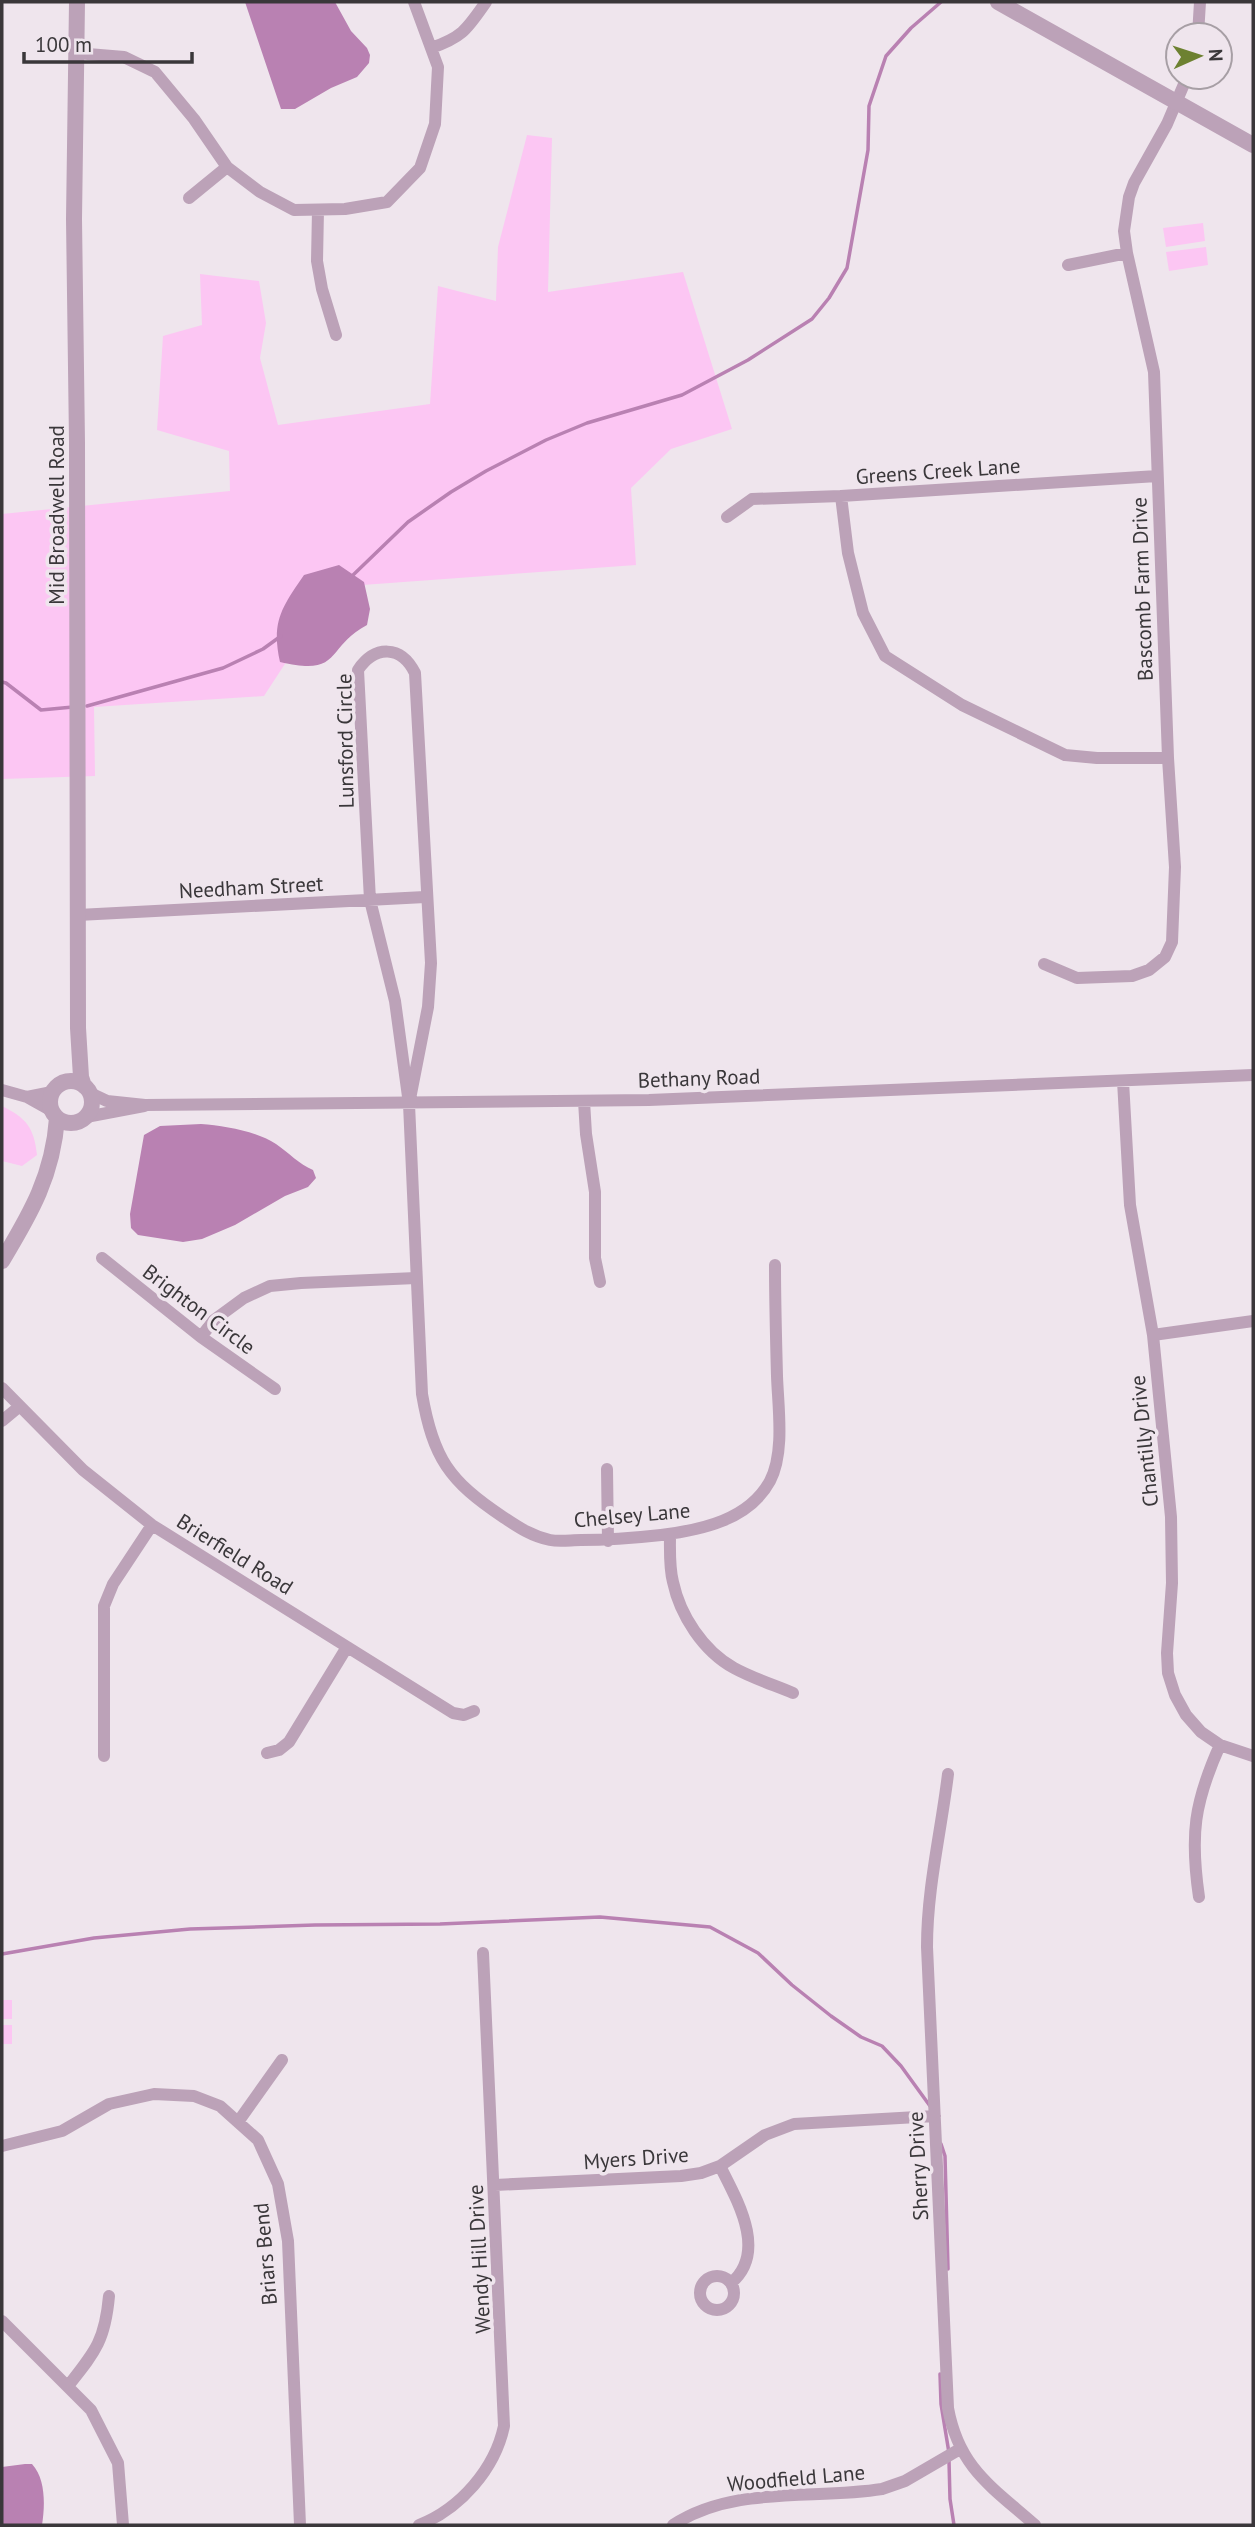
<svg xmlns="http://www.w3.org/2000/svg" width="1255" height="2527" font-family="'PT Sans',sans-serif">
<rect width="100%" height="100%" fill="#efe5ed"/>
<path fill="#fcc6f3" d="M 527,135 L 552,138 L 548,292 L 683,272 L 732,429 L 671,449 L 631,488 L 636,565 L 335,587 L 264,696 L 94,707 L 95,776 L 2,779 L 2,514 L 230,491 L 229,451 L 157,430 L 163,336 L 202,325 L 200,274 L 259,281 L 266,323 L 260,358 L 278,425 L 430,404 L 438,286 L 496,301 L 498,247 Z
M 1203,223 L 1205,241 L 1166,247 L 1163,228 Z
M 1206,247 L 1208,265 L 1169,271 L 1166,252 Z
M 2,1106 C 26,1118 34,1127 37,1155 L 22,1166 L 2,1161 Z
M 2,2000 L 12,2000 L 12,2019 L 2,2019 Z
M 2,2025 L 12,2025 L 12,2044 L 2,2044 Z"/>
<path fill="#b981b2" d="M 245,2 L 335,2 L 351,31 L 367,48 L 370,55 L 369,63 L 357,77 L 331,88 L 295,109 L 281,109 Z
M 339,565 L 364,582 L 370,609 L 367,625 C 325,647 343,677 280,662 C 271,622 282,607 304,575 Z
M 201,1124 C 225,1126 256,1131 276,1144 C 289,1153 299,1164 313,1170 L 316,1178 L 308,1187 L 285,1196 L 235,1225 L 202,1239 L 183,1242 L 138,1235 L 131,1228 L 130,1214 L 144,1135 L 160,1126 Z
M 25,2464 L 32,2464 C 46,2479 45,2506 42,2525 L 2,2525 L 2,2467 Z"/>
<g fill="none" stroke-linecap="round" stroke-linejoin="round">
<path stroke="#b981b2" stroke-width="3.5" d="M 351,577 L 408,522 L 451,492 L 486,471 L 546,440 L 587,423 L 682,395 L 748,360 L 812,319 L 829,298 L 847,268 L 868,150 L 869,106 L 886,56 L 911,28 L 941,2
M 2,682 L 6,683 L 41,710 L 73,707
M 87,706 L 223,668 L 263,649 L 281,636
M 2,1954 L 94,1938 L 190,1929 L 315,1925 L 440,1924 L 600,1917 L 710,1927 L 758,1953 L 792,1985 L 831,2016 L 861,2037 L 882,2046 L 901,2066 L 930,2106
M 941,2144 L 945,2156 L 948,2269
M 940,2374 L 941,2404 L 949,2453
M 949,2461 L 950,2499 L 954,2525"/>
<path stroke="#bca2b8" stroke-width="12" d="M 1198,35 L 1200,2
M 431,48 C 463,37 467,29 486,2
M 76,53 L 124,57 L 155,72 L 194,119 L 227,167 L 260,192 L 294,210 L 345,209 L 387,202 L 420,168 L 435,124 L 438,67 L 414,2
M 189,198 L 227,167
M 318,210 L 317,261 L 322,289 L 336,335
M 1068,265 L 1127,253
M 841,496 L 848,553 L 863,613 L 885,656 L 962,705 L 1065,755 L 1097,758 L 1168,758
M 727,517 L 752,499 L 841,496 L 1157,476
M 78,915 L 425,897
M 1044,964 L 1077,978 L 1132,976 L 1149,970 L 1165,957 L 1172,942 L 1175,867 L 1168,758 L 1154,372 L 1127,253 L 1124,231 L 1129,197 L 1134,183 L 1167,124 L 1187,77
M 1123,1081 L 1130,1205 L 1153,1335 L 1171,1517 L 1172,1583 L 1167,1653 L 1168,1673 L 1175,1695 L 1186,1715 L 1201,1732 L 1220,1745 L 1253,1756
M 2,1090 L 27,1097 L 52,1111
M 90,1093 L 107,1101 L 145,1105 L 649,1100 L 1253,1075
M 27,1097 L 52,1092
M 584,1101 L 586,1134 L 595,1192 L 595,1258 L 600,1282
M 409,1104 L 428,1007 L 431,963 L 415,673 C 401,645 375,645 358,670 L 370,900 L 395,1001 L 409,1104 L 422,1394 C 433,1458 449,1481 503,1517 C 518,1527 531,1536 550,1540 C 560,1542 571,1540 581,1540 C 608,1540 634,1538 661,1535 C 701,1530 749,1520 770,1481 C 785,1452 778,1407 777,1376 C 776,1339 775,1302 775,1265
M 86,1117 L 144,1106
M 102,1258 L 201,1337 L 275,1389
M 1153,1335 L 1253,1321
M 201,1337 L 214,1320 L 244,1298 L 270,1286 L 301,1283 L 416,1278
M 2,1388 L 83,1470 L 152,1525 L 453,1713 L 464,1715 L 474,1711
M 2,1421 L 20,1406
M 607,1469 L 608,1541
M 670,1534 C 670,1549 669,1567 673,1582 C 680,1615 703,1651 734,1668 C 752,1678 774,1685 793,1693
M 267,1753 L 279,1750 L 289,1742 L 347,1647
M 104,1756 L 104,1606 L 113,1584 L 152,1525
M 948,1774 C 941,1832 927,1888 927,1947 L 948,2408 C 959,2468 992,2487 1035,2525
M 1199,1897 C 1190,1835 1194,1803 1220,1745
M 238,2122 L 282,2060
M 2,2146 L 62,2131 L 109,2104 L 154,2094 L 194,2096 L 220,2106 L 258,2140 L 278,2184 L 288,2241 L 300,2525
M 720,2166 C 737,2200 768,2252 731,2283
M 495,2185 L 681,2176 L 701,2173 L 720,2166 L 765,2135 L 794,2124 L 935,2116
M700 2293a17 17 0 1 1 34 0a17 17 0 1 1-34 0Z
M 2,2321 L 91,2410 L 118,2463 L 123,2525
M 68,2386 C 95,2352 105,2341 109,2296
M 419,2525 C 460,2509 495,2469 504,2426 L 483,1953
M 673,2525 C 734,2485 813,2500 882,2489 L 905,2481 L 960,2449"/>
<path stroke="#bca2b8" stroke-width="16" d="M 77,2 L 74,219 L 77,442 L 78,1028 L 81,1077 L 84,1086
M 998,2 L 1253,145
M50 1102a21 21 0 1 1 42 0a21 21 0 1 1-42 0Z
M 2,1261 C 31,1213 53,1175 57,1118"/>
</g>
<g text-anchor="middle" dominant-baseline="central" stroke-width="7" stroke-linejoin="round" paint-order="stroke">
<g font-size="21" fill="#3a373a" stroke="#efe5ed">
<text transform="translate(938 471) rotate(-4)">Greens Creek Lane</text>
<text transform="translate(56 515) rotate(-90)">Mid Broadwell Road</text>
<text transform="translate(1142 589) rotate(-92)">Bascomb Farm Drive</text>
<text transform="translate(345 741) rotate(-91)">Lunsford Circle</text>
<text transform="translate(251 887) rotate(-3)">Needham Street</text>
<text transform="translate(699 1078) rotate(-2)">Bethany Road</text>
<text transform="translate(199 1309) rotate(37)">Brighton Circle</text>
<text transform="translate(1144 1441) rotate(-96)">Chantilly Drive</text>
<text transform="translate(632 1515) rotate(-5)">Chelsey Lane</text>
<text transform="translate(235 1554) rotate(32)">Brierfield Road</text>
<text transform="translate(636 2158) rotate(-4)">Myers Drive</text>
<text transform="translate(918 2166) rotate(-93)">Sherry Drive</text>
<text transform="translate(265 2254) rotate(-95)">Briars Bend</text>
<text transform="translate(479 2259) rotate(-93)">Wendy Hill Drive</text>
<text transform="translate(796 2478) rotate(-5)">Woodfield Lane</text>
</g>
</g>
<rect width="1255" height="2527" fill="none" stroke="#3a373a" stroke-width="7"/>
<g transform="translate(1199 56) rotate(87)"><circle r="33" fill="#efe5ed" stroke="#a79fa5" stroke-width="2"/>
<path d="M0-5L12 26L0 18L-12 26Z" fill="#6d8131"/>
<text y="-10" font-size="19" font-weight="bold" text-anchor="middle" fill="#3a373a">N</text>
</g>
<path d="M24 52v10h168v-10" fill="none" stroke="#3a373a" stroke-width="3.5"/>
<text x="35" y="52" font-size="21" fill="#3a373a" stroke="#efe5ed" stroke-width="5" paint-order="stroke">100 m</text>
</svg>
